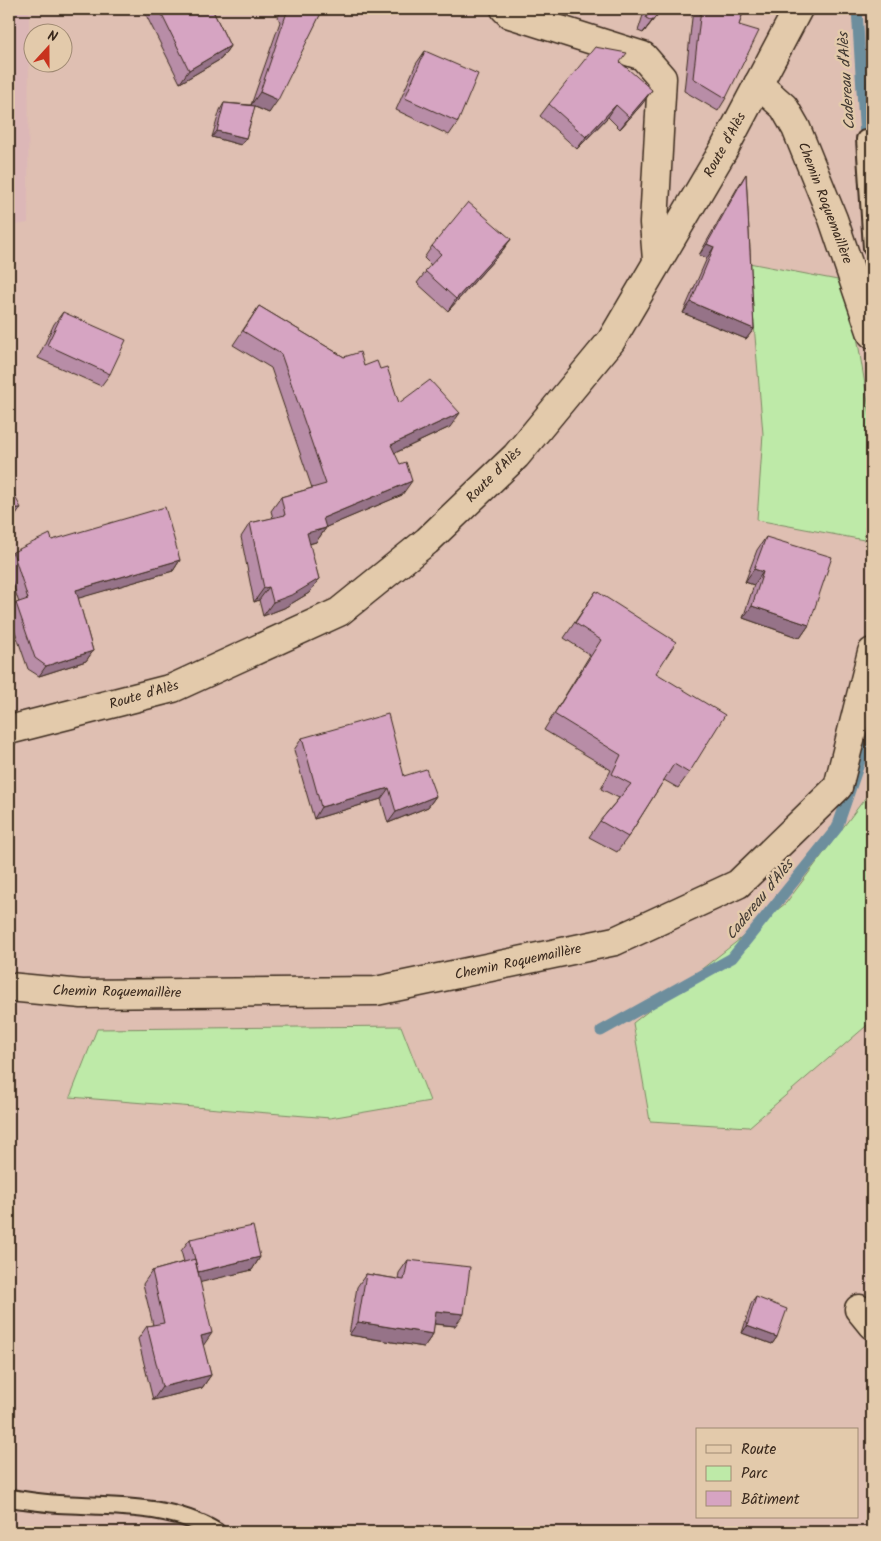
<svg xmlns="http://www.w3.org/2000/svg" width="881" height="1541" font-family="Kalam,sans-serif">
<rect width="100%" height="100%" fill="#dfbfb2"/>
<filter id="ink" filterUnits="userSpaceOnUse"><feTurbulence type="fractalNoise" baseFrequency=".02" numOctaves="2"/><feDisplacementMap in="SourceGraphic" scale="10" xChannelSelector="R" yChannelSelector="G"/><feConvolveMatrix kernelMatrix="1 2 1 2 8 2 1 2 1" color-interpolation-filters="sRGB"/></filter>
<g filter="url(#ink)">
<path fill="#dcb7b7" d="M 9,9 L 29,9 L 28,223 L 9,226 Z"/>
<path fill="#beeaa8" stroke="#7c8a63" d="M 749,263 L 848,282 L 872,427 L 872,463 L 864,540 L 757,520 L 763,434 Z
M 872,789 L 872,1021 L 749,1127 L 650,1121 L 633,1023 L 786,903 Z
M 401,1026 L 430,1101 L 330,1118 L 70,1097 L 97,1029 Z"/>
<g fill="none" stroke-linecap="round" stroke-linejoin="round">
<path stroke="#6d8e9d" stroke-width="11" d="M 857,9 L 865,139 L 868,144
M 601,1031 L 732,958 L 837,828 L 872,726"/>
<defs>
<path id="service" d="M 865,139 L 872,248
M 9,1498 C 25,1500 42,1503 58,1504 C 112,1507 169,1503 217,1532"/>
<path id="minor" d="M 505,9 L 510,14 L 643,56 L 662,78 L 654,223 L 657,260
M 758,84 L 784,107 L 796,128 L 833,219 L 872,334
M 9,987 L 82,994 L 376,991 L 615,941 L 738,884 L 838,787 L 872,652
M 859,1309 L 872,1325"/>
<path id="secondary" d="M 9,730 L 173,688 L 339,612 L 427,541 L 516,456 L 611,341 L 724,149 L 798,9"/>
</defs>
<use href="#service" stroke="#3b2a1e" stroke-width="20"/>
<use href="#minor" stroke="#3b2a1e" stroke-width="31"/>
<use href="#secondary" stroke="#3b2a1e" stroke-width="31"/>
<use href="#service" stroke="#e3caab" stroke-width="16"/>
<use href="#minor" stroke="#e3caab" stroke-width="28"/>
<use href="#secondary" stroke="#e3caab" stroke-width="28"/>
</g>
<path fill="#b88da7" stroke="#3b2a1e" d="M 143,9 L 212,9 L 230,46 L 221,59 L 180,83 Z
M 282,9 L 323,9 L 269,113 L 255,107 L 246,138 L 241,145 L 212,137 L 220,110 L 224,103 L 251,105 L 280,22 L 278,17 Z
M 645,9 L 662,9 L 643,33 L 638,31 Z
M 693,9 L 744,9 L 739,25 L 726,98 L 718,111 L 684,91 Z
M 425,51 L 458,122 L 449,135 L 396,110 L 416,64 Z
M 620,63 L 643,103 L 620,129 L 608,117 L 577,149 L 540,116 L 549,104 Z
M 746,174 L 754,329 L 746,339 L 683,313 L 707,258 L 699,255 L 739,185 Z
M 511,239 L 502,251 L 448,311 L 417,283 L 431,265 L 424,258 L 432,246 Z
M 259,306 L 344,357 L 364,366 L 380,369 L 399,403 L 450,427 L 395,453 L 402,495 L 326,527 L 326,528 L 316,542 L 309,544 L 319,579 L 309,593 L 284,608 L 263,616 L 259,600 L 254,602 L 241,537 L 250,523 L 273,518 L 271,511 L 281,497 L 312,488 L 271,368 L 233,345 Z
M 63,312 L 110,374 L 101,386 L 38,358 L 54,324 Z
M 766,537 L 809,625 L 800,638 L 743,618 L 754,585 L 745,582 L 757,550 Z
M 52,540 L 180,560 L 173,571 L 78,598 L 93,651 L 86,661 L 39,676 L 28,669 L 9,614 L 16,603 L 19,603 L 9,572 L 9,557 L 13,552 Z
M 596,591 L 656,673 L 689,773 L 678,788 L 664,780 L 628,837 L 617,852 L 589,837 L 600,821 L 619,798 L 601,789 L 611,770 L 544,730 L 590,655 L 564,638 Z
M 302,738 L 404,776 L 436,796 L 428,807 L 388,823 L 381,799 L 314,819 L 294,750 Z
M 190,1239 L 260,1257 L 252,1270 L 200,1282 L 203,1346 L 211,1375 L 202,1388 L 153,1400 L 138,1339 L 147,1326 L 153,1325 L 143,1284 L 152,1271 L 184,1262 L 181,1251 Z
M 408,1260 L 455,1326 L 434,1324 L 433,1334 L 424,1347 L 349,1335 L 357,1287 L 366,1274 L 398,1279 L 399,1273 Z
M 756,1297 L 777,1337 L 772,1344 L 742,1333 L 751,1304 Z
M 28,1526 L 60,1532 L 23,1532 Z"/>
<path fill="#967388" stroke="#3b2a1e" d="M 661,9 L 662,9 L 643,33 Z
M 230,46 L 221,59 L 180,83 L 189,70 Z
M 652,90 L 643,103 L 620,129 L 629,117 Z
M 260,92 L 278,100 L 269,113 L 251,105 Z
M 616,105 L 608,117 L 577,149 L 586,137 Z
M 217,131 L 246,138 L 241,145 L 212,137 Z
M 511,239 L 502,251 L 448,311 L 456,299 Z
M 707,244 L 714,247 L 707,258 L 699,255 Z
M 691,302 L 754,329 L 746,339 L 683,313 Z
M 460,413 L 450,427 L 382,459 L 391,445 Z
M 412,481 L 402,495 L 317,531 L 326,528 L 316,542 L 297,547 L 307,533 L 323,518 Z
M 9,508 L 21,508 L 9,525 Z
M 180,560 L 173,571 L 69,601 L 76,590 Z
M 754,569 L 763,572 L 754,585 L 745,582 Z
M 319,579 L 309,593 L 284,608 L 263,616 L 273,602 Z
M 269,587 L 259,600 L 254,602 L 264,588 Z
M 752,606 L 809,625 L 800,638 L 743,618 Z
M 93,651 L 86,661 L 39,676 L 46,666 Z
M 389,788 L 381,799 L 314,819 L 321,807 Z
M 436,796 L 428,807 L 388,823 L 396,812 Z
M 260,1257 L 252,1270 L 190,1285 L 198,1272 Z
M 436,1311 L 464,1314 L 455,1326 L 427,1323 Z
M 358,1322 L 433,1334 L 424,1347 L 349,1335 Z
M 747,1326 L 777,1337 L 772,1344 L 742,1333 Z
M 212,1333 L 203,1346 L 201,1336 Z
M 211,1375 L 202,1388 L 153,1400 L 162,1387 Z"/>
<path fill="#d6a4c2" stroke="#3b2a1e" d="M 159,9 L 212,9 L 230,46 L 189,70 Z
M 288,9 L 323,9 L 278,100 L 260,92 Z
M 650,9 L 661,9 L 652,21 L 646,18 Z
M 701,9 L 744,9 L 739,25 L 759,31 L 726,98 L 693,78 Z
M 595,47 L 627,53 L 620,62 L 652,90 L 629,117 L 616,105 L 586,137 L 549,104 Z
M 425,51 L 478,74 L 458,122 L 405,98 Z
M 224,103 L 255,106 L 246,138 L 217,131 Z
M 746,174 L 754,329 L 691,302 L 714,247 L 707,244 Z
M 468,202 L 511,239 L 456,299 L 425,271 L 441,254 L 432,246 Z
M 259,306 L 344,357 L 360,352 L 364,366 L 377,361 L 380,369 L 387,367 L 399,403 L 430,380 L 460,413 L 391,445 L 400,464 L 406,462 L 412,481 L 323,518 L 326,528 L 307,533 L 319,579 L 294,594 L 273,602 L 269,587 L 264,588 L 250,523 L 285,515 L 281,497 L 326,484 L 281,354 L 243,331 Z
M 63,312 L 126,340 L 110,374 L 47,345 Z
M 9,485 L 21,508 L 9,508 Z
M 165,507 L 180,560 L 76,590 L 93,651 L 46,666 L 35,658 L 16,603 L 28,599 L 13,552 L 50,534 L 52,540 Z
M 766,537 L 832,557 L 809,625 L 752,606 L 763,572 L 754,569 Z
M 596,591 L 676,642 L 656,673 L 725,715 L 689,773 L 674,764 L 628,837 L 600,821 L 631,784 L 612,774 L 621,755 L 554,714 L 601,640 L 575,623 Z
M 388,714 L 404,776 L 426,769 L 436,796 L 396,812 L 389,788 L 321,807 L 302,738 Z
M 253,1226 L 260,1257 L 198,1272 L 190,1239 Z
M 195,1259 L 212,1333 L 201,1336 L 211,1375 L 162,1387 L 147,1326 L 164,1323 L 152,1271 Z
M 408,1260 L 470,1267 L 464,1314 L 436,1311 L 433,1334 L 358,1322 L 366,1274 L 404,1280 Z
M 756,1297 L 787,1309 L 777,1337 L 747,1326 Z
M 28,1526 L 60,1531 L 60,1532 L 27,1532 Z"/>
</g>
<g text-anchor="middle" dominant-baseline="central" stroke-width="5" stroke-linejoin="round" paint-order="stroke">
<g font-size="14" fill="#3b2a1e" stroke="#e3caab">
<text transform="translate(725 145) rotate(-61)">Route d'Alès</text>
<text transform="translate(825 203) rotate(69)">Chemin Roquemaillère</text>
<text transform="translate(494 475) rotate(-45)">Route d'Alès</text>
<text transform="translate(144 695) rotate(-16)">Route d'Alès</text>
<text transform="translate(518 962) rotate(-12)">Chemin Roquemaillère</text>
<text transform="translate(117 992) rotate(1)">Chemin Roquemaillère</text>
</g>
<g font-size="15" font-style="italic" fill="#433b33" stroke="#e3caab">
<text transform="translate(847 81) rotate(-94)">Cadereau d'Alès</text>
<text transform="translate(760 900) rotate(-51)">Cadereau d'Alès</text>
</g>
</g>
<rect width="881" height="1541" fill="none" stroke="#e3caab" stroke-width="30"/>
<rect x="15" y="15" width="851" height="1511" fill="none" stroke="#3b2a1e" stroke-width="2" filter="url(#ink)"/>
<rect x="696" y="1428" width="162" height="90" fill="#e3caab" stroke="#a08a73"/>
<rect x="706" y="1445" width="25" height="8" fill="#e3caab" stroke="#a08a73"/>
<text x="741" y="1454" font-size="15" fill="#3b2a1e">Route</text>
<rect x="706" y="1466" width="25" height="15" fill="#beeaa8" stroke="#a08a73"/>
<text x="741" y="1478" font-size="15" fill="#3b2a1e">Parc</text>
<rect x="706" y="1491" width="25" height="15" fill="#d6a4c2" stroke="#a08a73"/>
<text x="741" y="1504" font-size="15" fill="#3b2a1e">Bâtiment</text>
<g transform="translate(48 48) rotate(21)"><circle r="24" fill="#e3caab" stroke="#a08a73"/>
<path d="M0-4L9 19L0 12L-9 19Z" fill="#c8321e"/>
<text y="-8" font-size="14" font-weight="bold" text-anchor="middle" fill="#3b2a1e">N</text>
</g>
</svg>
